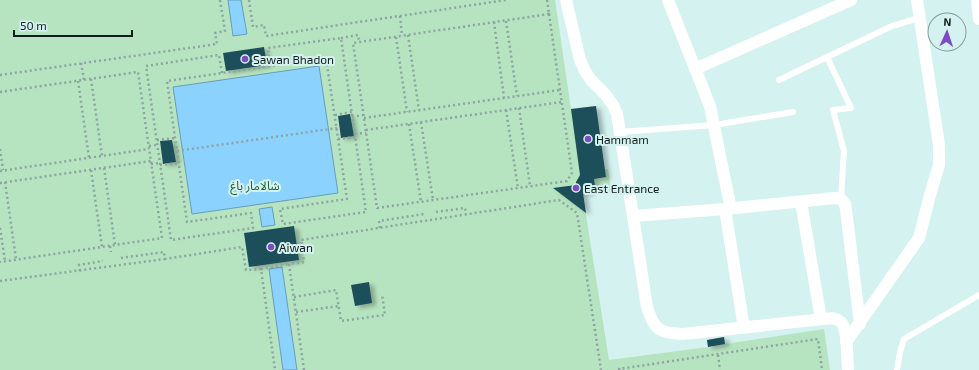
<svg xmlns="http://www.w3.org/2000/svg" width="979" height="370" font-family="'Exo 2','Noto Sans Arabic',sans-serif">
<defs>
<filter id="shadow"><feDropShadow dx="4.5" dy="2.5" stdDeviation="2" flood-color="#0004"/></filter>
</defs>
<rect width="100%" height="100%" fill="#d4f2f0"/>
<path fill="#b7e4c0" d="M 0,0 L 555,0 L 571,109 L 596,106 L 604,169 L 608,169 L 611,191 L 583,196 L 609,360 L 708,347 L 707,340 L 724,337 L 725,344 L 824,329 L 830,370 L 0,370 Z"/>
<path fill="#8bd3fe" stroke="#679cba" d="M 228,0 L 241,0 L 247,34 L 233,36 Z
M 319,66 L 338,193 L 192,214 L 173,87 Z
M 272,207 L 275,225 L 262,227 L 259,209 Z
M 282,267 L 297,370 L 283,370 L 269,269 Z"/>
<path fill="#1c4f5a" filter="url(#shadow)" d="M 264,47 L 267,65 L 226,71 L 223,53 Z
M 596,106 L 606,177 L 594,179 L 595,186 L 590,192 L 583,193 L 586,213 L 553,188 L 576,185 L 576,182 L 580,175 L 571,109 Z
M 350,114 L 354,136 L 341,138 L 338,116 Z
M 172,140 L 176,162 L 163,164 L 160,141 Z
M 294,226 L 299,260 L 249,267 L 244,233 Z
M 369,282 L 372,303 L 355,306 L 351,285 Z
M 724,337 L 725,344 L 708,347 L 707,340 Z"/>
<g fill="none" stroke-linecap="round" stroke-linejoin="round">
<path stroke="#8da4a2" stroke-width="2.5" stroke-dasharray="2 3" stroke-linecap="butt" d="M 249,0 L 253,27 L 264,25 L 266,36 L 506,0
M 547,0 L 549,14
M 549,14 L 572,173 L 567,181 L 377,208 L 353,43 Z
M 400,16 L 402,36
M 506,21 L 517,96
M 494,22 L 504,98
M 408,35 L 419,110
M 396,37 L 407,112
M 341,38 L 358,35 L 359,42
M 81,63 L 84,80
M 222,73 L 219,55 L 146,66 L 171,240 L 253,228 L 251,213 L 187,222 L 167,81 L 326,58 L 347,199 L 280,209 L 283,224 L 366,212 L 341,38 L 268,48 L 270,66
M 0,75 L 217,44 L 215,33 L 225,31 L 220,0
M 91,79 L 102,156
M 78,81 L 89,158
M 0,92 L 138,72 L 162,238 L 0,262
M 519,108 L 530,186
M 506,110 L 518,188
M 335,115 L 352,112
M 352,117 L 363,115
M 364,118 L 560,90
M 421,122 L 433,200
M 409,124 L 421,202
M 366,130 L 562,102
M 355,134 L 366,133
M 338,139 L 355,137
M 157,140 L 175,138
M 149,146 L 157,145
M 0,149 L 3,170
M 177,151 L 337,128
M 151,164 L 160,163
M 160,165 L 179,163
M 104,168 L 115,245
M 91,170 L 102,247
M 0,171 L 149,149
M 5,182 L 16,259
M 0,183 L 151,161
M 436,212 L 465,208 L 466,215
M 0,228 L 5,261
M 380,228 L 379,221 L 424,214
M 110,246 L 111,252
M 121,258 L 164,252 L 165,259 L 242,247 L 246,270 L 261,269 L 275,370
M 261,269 L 289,264
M 80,271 L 79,265 L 103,261
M 0,281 L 165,259
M 294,297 L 336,290 L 341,321 L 385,315 L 382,294
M 296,312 L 339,306
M 718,355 L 720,370
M 304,370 L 289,264 L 304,262 L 301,240 L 559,200 L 577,213 L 601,370
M 620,370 L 619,369 L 818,339 L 822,370"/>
<path stroke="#fff" stroke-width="6" d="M 827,57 L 851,108 L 833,110 L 844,151 L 841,199
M 779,80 L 892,26 L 919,18
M 619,132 L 714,125 L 793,112
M 897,370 L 900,352 L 904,339 L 979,295"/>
<path stroke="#fff" stroke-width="12" d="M 566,0 L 580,60 L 585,71 L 591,80 L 605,94 L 613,105 L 617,114 L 633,216 L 647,307 C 654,330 659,333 683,334 L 833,318 C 835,319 839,320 841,322 C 848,329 847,360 848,370
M 668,0 L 710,106 L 720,156 L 731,209
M 977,0 L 979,19
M 695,69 L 851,0
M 801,202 L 821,319
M 725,209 L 744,328
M 633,216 L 725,209 L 835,198 L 841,199 L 845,204 L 846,210 L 860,324
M 846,342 L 919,238 L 930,195 L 939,165 L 939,145 L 917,0"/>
</g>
<g fill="#7d4cc4" stroke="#d4f2f0" stroke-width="1.5">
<circle cx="245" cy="59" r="4"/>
<circle cx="588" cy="139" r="4"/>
<circle cx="576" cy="188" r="4"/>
<circle cx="271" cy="247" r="4"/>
</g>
<g text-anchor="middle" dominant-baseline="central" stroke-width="4" stroke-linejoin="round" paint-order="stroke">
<g font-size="12" fill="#121d1d" stroke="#d4f2f0" text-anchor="start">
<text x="253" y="59">Sawan Bhadon</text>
<text x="596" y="139">Hammam</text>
<text x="584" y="188">East Entrance</text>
<text x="279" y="247">Aiwan</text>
</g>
<g font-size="12" fill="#1b5e31" stroke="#d4f2f0">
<text x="255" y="185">شالامار باغ</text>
</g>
</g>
<g transform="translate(947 32) rotate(3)"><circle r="19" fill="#d4f2f0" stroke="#869d9c"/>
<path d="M0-3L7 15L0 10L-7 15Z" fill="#7d4cc4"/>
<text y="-6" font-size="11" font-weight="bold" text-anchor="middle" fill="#121d1d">N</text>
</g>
<path d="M14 30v6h118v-6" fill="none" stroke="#121d1d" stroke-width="2"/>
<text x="20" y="30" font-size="12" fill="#121d1d" stroke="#d4f2f0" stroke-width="3" paint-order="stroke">50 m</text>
</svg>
